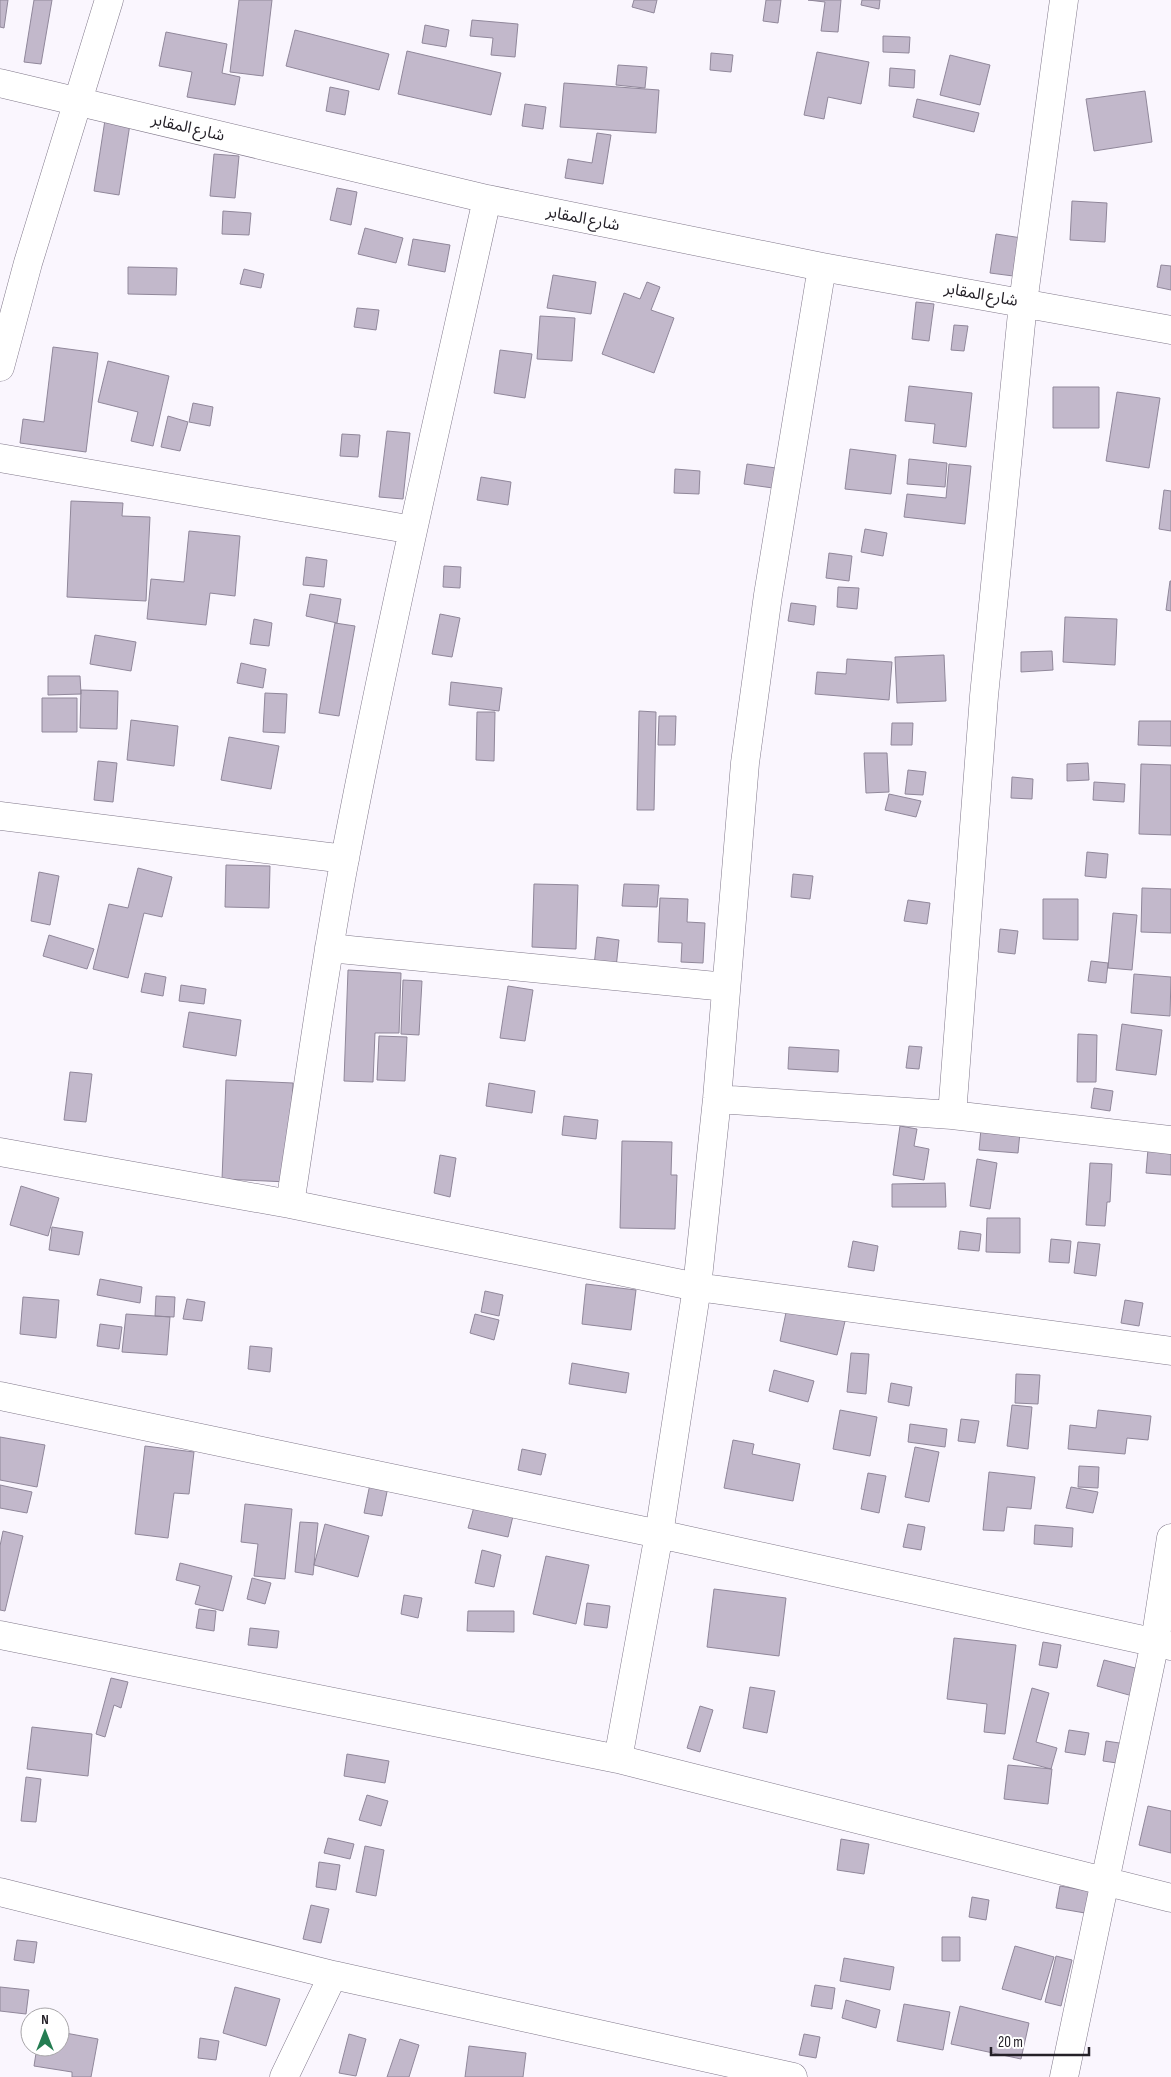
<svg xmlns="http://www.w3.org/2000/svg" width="1171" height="2077" font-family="'Sofia Sans Condensed','Noto Sans Arabic',sans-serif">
<rect width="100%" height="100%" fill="#faf6fe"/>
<path fill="#c2b8cb" stroke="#90879a" d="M 0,0 L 8,0 L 4,28 L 0,27 Z
M 34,0 L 52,0 L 41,64 L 24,62 Z
M 239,0 L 272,0 L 263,76 L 230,72 Z
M 634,0 L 657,0 L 654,13 L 632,7 Z
M 766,0 L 781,0 L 778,23 L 763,21 Z
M 808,0 L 841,0 L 838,32 L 821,31 L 825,2 Z
M 862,0 L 880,0 L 879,9 L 861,5 Z
M 472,20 L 518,24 L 515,57 L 491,55 L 493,38 L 470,36 Z
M 425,25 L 449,30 L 446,47 L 422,43 Z
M 295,30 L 389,54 L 379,90 L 286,66 Z
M 166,32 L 227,44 L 222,73 L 240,77 L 235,105 L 187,97 L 192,72 L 159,66 Z
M 883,36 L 910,37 L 909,53 L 883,52 Z
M 407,51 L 501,73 L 491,115 L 398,94 Z
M 817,52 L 869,62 L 861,104 L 828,97 L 824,119 L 804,115 Z
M 711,53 L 733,55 L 731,72 L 710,70 Z
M 950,55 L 990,65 L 980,105 L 940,95 Z
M 618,65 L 647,67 L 645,88 L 616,85 Z
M 890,68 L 915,70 L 914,88 L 889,86 Z
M 564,83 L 659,90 L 656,133 L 560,127 Z
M 330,87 L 349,91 L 345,115 L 326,111 Z
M 1145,91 L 1152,142 L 1094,151 L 1086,99 Z
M 917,99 L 979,113 L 974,132 L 913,117 Z
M 525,104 L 546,107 L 543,129 L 522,126 Z
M 105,120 L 130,124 L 119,195 L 94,191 Z
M 597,133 L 611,135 L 603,184 L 565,178 L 568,159 L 592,163 Z
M 214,154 L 239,156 L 235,198 L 210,196 Z
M 337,188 L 357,192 L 351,225 L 330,220 Z
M 1072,201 L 1107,203 L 1105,242 L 1070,240 Z
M 223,211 L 251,213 L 249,235 L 222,234 Z
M 365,228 L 403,238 L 396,263 L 358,254 Z
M 996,234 L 1028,239 L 1021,277 L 990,273 Z
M 413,239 L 450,245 L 445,272 L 408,265 Z
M 1161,265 L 1171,266 L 1171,290 L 1157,287 Z
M 128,267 L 177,268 L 176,295 L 128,294 Z
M 244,269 L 264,274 L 261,288 L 240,284 Z
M 553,275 L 596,282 L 591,314 L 547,308 Z
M 647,282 L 660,287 L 651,310 L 674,318 L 654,373 L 602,354 L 624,293 L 640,299 Z
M 916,302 L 934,304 L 929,341 L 912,339 Z
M 357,308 L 379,310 L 376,330 L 354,327 Z
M 540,316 L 575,318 L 572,361 L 537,359 Z
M 954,325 L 968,326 L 964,351 L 951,350 Z
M 53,347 L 98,353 L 86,452 L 20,443 L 23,419 L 44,422 Z
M 500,350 L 532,354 L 525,398 L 494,393 Z
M 108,361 L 169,376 L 153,446 L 131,441 L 138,412 L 98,402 Z
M 909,386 L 972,393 L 966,447 L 933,443 L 935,424 L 905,421 Z
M 1053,387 L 1099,387 L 1099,428 L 1053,428 Z
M 1117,392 L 1160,398 L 1149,468 L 1106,461 Z
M 193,403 L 213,407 L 210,426 L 189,422 Z
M 168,416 L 188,422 L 180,451 L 161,447 Z
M 387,431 L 410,433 L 403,499 L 379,497 Z
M 342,434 L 360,435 L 358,457 L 340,456 Z
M 850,449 L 896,455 L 891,494 L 845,489 Z
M 909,459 L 947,463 L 945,487 L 907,484 Z
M 747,464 L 776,468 L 773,488 L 744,484 Z
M 949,464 L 971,466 L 965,524 L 904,517 L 907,494 L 946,498 Z
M 675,469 L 700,471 L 699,494 L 674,493 Z
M 481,477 L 511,482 L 508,505 L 477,500 Z
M 1164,490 L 1171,491 L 1171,531 L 1159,529 Z
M 71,501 L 123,503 L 122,516 L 150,517 L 146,601 L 67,597 Z
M 865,529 L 887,533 L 883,556 L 861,552 Z
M 189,531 L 240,536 L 235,596 L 210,593 L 206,625 L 147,619 L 151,579 L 184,582 Z
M 829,553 L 852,556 L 849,581 L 826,578 Z
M 306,557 L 327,560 L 324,587 L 303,585 Z
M 444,566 L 461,567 L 460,588 L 443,587 Z
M 1170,581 L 1171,581 L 1171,611 L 1166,610 Z
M 838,587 L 859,588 L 857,609 L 837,607 Z
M 310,594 L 341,599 L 337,623 L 306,616 Z
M 791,603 L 816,606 L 814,625 L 788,621 Z
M 440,614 L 460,618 L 452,657 L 432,654 Z
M 1065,617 L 1117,619 L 1115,665 L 1063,662 Z
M 254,619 L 272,623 L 269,646 L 250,644 Z
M 335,623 L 355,626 L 339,716 L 319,713 Z
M 95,635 L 136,642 L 131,671 L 90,664 Z
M 1052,651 L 1053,670 L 1021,672 L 1021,652 Z
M 944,655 L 946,701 L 897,703 L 895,657 Z
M 847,659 L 892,662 L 889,700 L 815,694 L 817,672 L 846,674 Z
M 241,663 L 266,669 L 263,688 L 237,683 Z
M 48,676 L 80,676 L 81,694 L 48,695 Z
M 451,682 L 502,688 L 499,711 L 449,705 Z
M 81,690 L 118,691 L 117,729 L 80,728 Z
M 265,693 L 287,694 L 285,733 L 263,732 Z
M 42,698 L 77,698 L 77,732 L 42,732 Z
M 639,711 L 656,712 L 654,810 L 637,810 Z
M 477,712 L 495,712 L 494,761 L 476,760 Z
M 659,716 L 676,716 L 675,745 L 658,745 Z
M 131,720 L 178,726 L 174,766 L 127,760 Z
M 1139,721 L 1171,721 L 1171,746 L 1138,745 Z
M 892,723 L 913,723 L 912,745 L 891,745 Z
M 229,737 L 279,746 L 271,789 L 221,780 Z
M 864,753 L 887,753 L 889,792 L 866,793 Z
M 98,761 L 117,763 L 113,802 L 94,800 Z
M 1088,763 L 1089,780 L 1067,781 L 1067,764 Z
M 1141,764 L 1171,765 L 1171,835 L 1139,834 Z
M 908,770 L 926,772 L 923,795 L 905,794 Z
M 1012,777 L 1033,779 L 1032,799 L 1011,798 Z
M 1094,782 L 1125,784 L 1124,802 L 1093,800 Z
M 889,794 L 921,801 L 916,817 L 885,810 Z
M 1087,852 L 1108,854 L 1106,878 L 1085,876 Z
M 226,865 L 270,866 L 269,908 L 225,907 Z
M 138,868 L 172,877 L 162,917 L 144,913 L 128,978 L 93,969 L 109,904 L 128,908 Z
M 39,872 L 59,876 L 50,925 L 31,921 Z
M 793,874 L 813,876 L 810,899 L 791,897 Z
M 534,884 L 578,885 L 576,949 L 532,947 Z
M 624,884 L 659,885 L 657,907 L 622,906 Z
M 1142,888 L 1171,889 L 1171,933 L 1141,932 Z
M 660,898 L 688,899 L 687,922 L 705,923 L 703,963 L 681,962 L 682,943 L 658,942 Z
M 1043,899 L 1078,899 L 1078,940 L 1043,939 Z
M 908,900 L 930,903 L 927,924 L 904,921 Z
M 1113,913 L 1137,915 L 1132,970 L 1108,968 Z
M 1000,929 L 1018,931 L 1015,954 L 998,952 Z
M 49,935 L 94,949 L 87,969 L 43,956 Z
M 597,937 L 619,940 L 616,968 L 594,966 Z
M 1091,961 L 1108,963 L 1106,983 L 1088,981 Z
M 348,970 L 401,973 L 399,1033 L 375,1033 L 373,1082 L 344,1081 Z
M 145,973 L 166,977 L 163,996 L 141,992 Z
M 1134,974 L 1171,977 L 1170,1016 L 1131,1013 Z
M 403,980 L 422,981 L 419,1035 L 401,1034 Z
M 181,985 L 206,989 L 204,1004 L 179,1001 Z
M 508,986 L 533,990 L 525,1041 L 500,1038 Z
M 189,1012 L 241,1020 L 236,1056 L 183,1047 Z
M 1122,1024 L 1162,1030 L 1156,1075 L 1116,1070 Z
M 1078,1034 L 1097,1035 L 1096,1082 L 1077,1082 Z
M 379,1036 L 407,1037 L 405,1081 L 377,1080 Z
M 909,1046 L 922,1047 L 919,1069 L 906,1068 Z
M 789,1047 L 839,1050 L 838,1072 L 788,1069 Z
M 70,1072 L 92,1074 L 86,1122 L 64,1120 Z
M 226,1080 L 293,1083 L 288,1182 L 222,1179 Z
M 489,1083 L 535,1091 L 532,1113 L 486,1106 Z
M 1094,1088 L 1113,1091 L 1110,1111 L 1091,1108 Z
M 564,1116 L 598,1120 L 596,1139 L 562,1135 Z
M 900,1126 L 917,1129 L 914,1146 L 929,1149 L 924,1180 L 893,1175 Z
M 981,1129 L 1020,1132 L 1018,1153 L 979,1150 Z
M 622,1141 L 672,1142 L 671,1175 L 677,1175 L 675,1229 L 620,1228 Z
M 1148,1149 L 1171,1151 L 1171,1175 L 1146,1173 Z
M 440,1155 L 456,1158 L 450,1197 L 434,1193 Z
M 977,1159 L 997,1163 L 990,1209 L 970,1206 Z
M 1090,1163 L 1112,1164 L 1110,1202 L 1107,1202 L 1105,1226 L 1086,1225 Z
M 945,1183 L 946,1207 L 892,1207 L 892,1184 Z
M 21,1186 L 59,1198 L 48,1236 L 10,1225 Z
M 987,1218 L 1020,1218 L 1020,1253 L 986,1252 Z
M 52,1227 L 83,1232 L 79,1255 L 49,1250 Z
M 960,1231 L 981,1234 L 979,1251 L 958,1249 Z
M 1051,1239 L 1071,1241 L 1069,1263 L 1049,1262 Z
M 853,1241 L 878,1246 L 874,1271 L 848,1267 Z
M 1078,1242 L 1100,1244 L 1096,1276 L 1074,1273 Z
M 100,1279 L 142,1287 L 140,1303 L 97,1295 Z
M 586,1284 L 636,1290 L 631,1330 L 582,1324 Z
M 485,1291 L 503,1295 L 499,1316 L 481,1312 Z
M 156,1296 L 175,1297 L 174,1317 L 155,1316 Z
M 23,1297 L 59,1300 L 56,1338 L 20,1334 Z
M 187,1299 L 205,1302 L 202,1321 L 183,1319 Z
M 1125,1300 L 1143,1303 L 1139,1326 L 1121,1323 Z
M 788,1303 L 846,1317 L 837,1355 L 780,1341 Z
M 126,1314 L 170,1317 L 167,1355 L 122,1352 Z
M 475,1314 L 499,1320 L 494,1340 L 470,1333 Z
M 100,1324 L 122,1327 L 119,1349 L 97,1346 Z
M 250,1346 L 272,1348 L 270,1372 L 248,1369 Z
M 851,1353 L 869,1354 L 866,1394 L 847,1392 Z
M 572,1363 L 629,1373 L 626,1393 L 569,1384 Z
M 774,1370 L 814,1381 L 808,1402 L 769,1391 Z
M 1016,1374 L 1040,1375 L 1038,1404 L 1015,1403 Z
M 891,1383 L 912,1387 L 909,1406 L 888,1402 Z
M 1012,1405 L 1032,1407 L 1028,1449 L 1007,1446 Z
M 840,1410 L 877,1417 L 870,1456 L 833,1449 Z
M 1098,1410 L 1151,1416 L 1148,1440 L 1127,1438 L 1125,1454 L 1068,1449 L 1070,1425 L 1096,1428 Z
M 961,1419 L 979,1421 L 975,1443 L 958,1441 Z
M 910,1424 L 947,1429 L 945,1447 L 908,1442 Z
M 0,1437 L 45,1445 L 37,1487 L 0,1480 Z
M 733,1440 L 754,1444 L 752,1454 L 800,1464 L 793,1501 L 724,1488 Z
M 145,1446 L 194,1452 L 189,1494 L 174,1493 L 168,1538 L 135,1534 Z
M 915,1447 L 939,1452 L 929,1502 L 905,1497 Z
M 522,1449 L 546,1454 L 541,1475 L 518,1470 Z
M 1079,1466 L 1099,1467 L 1098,1488 L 1078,1487 Z
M 989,1472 L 1035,1477 L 1031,1509 L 1007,1507 L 1004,1531 L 983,1530 Z
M 868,1473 L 886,1476 L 879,1513 L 861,1509 Z
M 370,1484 L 388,1487 L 382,1516 L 364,1513 Z
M 0,1485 L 32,1492 L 27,1513 L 0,1508 Z
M 1071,1487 L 1098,1492 L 1093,1513 L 1066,1508 Z
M 245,1504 L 292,1509 L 285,1579 L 254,1576 L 258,1544 L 241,1542 Z
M 474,1507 L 513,1516 L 508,1537 L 468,1528 Z
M 300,1522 L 318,1523 L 313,1575 L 295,1572 Z
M 325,1524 L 369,1536 L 358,1577 L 314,1565 Z
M 908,1524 L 925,1527 L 921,1550 L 903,1547 Z
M 1035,1525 L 1073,1528 L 1072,1547 L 1034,1544 Z
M 3,1531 L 23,1536 L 5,1611 L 0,1610 L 0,1546 Z
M 482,1550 L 501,1555 L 494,1587 L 475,1583 Z
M 546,1556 L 589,1565 L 576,1624 L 533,1614 Z
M 180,1563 L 232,1576 L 223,1611 L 195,1604 L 200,1586 L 176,1580 Z
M 252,1578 L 271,1583 L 265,1604 L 247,1599 Z
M 714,1589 L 786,1598 L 779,1656 L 707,1647 Z
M 404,1595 L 422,1598 L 418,1618 L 401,1614 Z
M 587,1603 L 610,1606 L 607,1628 L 584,1625 Z
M 199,1609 L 216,1611 L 214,1631 L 196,1628 Z
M 468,1611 L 514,1611 L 514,1632 L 467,1631 Z
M 250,1628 L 279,1631 L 277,1648 L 248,1645 Z
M 954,1638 L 1016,1645 L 1005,1734 L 984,1732 L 987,1704 L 947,1699 Z
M 1043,1642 L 1061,1645 L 1057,1668 L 1039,1665 Z
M 1104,1660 L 1143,1670 L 1136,1697 L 1097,1686 Z
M 111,1678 L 128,1682 L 121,1708 L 114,1705 L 105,1737 L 96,1734 Z
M 750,1687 L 775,1691 L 767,1733 L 743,1728 Z
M 1032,1688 L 1049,1693 L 1036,1742 L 1057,1748 L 1051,1769 L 1013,1759 Z
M 700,1706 L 713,1710 L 700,1752 L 687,1748 Z
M 32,1727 L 92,1734 L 88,1776 L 27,1769 Z
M 1069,1730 L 1089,1733 L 1085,1755 L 1065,1752 Z
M 1106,1741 L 1126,1744 L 1124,1764 L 1103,1761 Z
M 347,1754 L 389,1761 L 385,1783 L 344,1776 Z
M 1008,1765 L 1052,1769 L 1048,1804 L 1004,1799 Z
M 26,1777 L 41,1779 L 36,1822 L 21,1821 Z
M 367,1795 L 388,1801 L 381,1826 L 359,1820 Z
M 1148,1806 L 1171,1811 L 1171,1853 L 1139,1845 Z
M 328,1838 L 354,1844 L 350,1859 L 324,1853 Z
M 841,1839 L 869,1844 L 864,1874 L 837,1870 Z
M 365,1846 L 384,1850 L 376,1896 L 356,1892 Z
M 319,1862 L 340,1865 L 336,1890 L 316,1887 Z
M 1060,1886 L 1089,1891 L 1085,1913 L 1056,1908 Z
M 972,1897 L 989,1900 L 986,1920 L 969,1917 Z
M 311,1905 L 329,1909 L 321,1943 L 303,1939 Z
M 942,1937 L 960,1937 L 960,1961 L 942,1961 Z
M 17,1940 L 37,1942 L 34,1963 L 14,1960 Z
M 1015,1946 L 1054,1957 L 1041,2000 L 1002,1989 Z
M 1056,1956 L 1072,1960 L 1061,2006 L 1045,2002 Z
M 844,1958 L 894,1967 L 890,1990 L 840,1981 Z
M 815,1985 L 835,1988 L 832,2009 L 811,2006 Z
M 0,1987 L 29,1990 L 26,2014 L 0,2011 Z
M 235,1987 L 280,1999 L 266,2046 L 223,2033 Z
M 846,2000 L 880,2010 L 876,2028 L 842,2018 Z
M 904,2004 L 950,2012 L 943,2050 L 897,2041 Z
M 960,2006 L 1029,2023 L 1021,2059 L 951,2044 Z
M 60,2032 L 98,2039 L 91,2077 L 72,2077 L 72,2072 L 34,2066 L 37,2047 L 60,2047 Z
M 349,2034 L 366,2039 L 356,2076 L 339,2073 Z
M 804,2034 L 820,2037 L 816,2058 L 799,2055 Z
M 200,2038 L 219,2041 L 216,2060 L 198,2058 Z
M 400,2039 L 419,2045 L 409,2077 L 387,2077 Z
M 469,2046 L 526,2053 L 523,2077 L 465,2077 Z"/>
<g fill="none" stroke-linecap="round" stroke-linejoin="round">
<defs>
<path id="minor" d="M 0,83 L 487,199 L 822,267 L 1171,330
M 0,367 L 28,263 L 109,0
M 0,458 L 413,530
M 0,816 L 345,859
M 329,948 L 726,987
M 717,1099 L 952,1115 L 1171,1140
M 952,1115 L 984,696 L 1023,303 L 1064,0
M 0,1152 L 290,1204 L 697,1287 L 1171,1351
M 290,1204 C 308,1089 323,973 345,858 C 387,638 438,419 487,199
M 0,1396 L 659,1534 L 1171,1646
M 0,1635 L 618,1759 L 1171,1898
M 618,1759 L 659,1534 L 697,1287 L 717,1099 L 745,763 L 768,595 L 822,267
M 0,1892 L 333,1975 L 793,2077
M 284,2077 L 333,1975
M 1064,2077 L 1155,1642 L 1171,1538"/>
</defs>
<use href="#minor" stroke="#80788a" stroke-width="29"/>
<use href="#minor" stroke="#fff" stroke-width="28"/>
</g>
<g text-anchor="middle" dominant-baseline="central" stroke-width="4" stroke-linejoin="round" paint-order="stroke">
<g font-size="16" fill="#252128" stroke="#fff">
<text transform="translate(188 128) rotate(13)">شارع المقابر</text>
<text transform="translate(583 219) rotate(11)">شارع المقابر</text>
<text transform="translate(981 295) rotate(10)">شارع المقابر</text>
</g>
</g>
<g transform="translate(45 2032)"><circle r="24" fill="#ffffff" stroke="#a8a6a9"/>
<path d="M0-4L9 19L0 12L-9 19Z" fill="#257d52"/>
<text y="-8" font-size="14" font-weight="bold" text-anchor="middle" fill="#252128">N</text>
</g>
<path d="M991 2047v8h98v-8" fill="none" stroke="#252128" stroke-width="2.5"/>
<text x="998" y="2047" font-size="15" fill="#252128" stroke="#ffffff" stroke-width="4" paint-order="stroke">20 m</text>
</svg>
